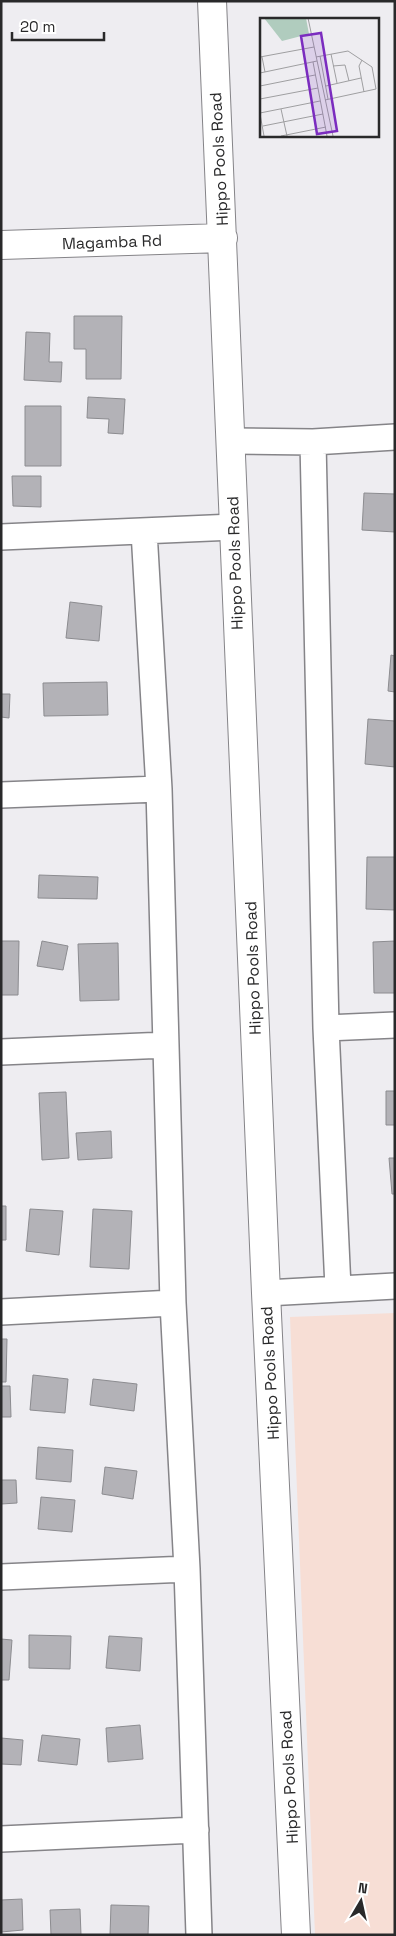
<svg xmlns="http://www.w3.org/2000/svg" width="396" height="1936" font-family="'Space Grotesk',sans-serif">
<rect width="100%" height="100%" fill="#eeedf1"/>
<path fill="#f7ded5" d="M 395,1313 L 395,1935 L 315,1935 L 290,1317 Z"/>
<path fill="#b3b2b7" stroke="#8c8c90" d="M 74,316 L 122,316 L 121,379 L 86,379 L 86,349 L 74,349 Z
M 26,332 L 50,333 L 49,362 L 62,362 L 61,382 L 24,380 Z
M 88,397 L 125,399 L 123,434 L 108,433 L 109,419 L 87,418 Z
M 25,406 L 61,406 L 61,466 L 25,466 Z
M 12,476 L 41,476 L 41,507 L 13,506 Z
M 364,493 L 395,494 L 395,532 L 362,530 Z
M 70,602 L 102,606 L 99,641 L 66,638 Z
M 391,655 L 395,656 L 395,692 L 388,691 Z
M 107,682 L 108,715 L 44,716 L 43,683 Z
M 1,694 L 10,694 L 9,718 L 1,717 Z
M 368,719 L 395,721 L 395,767 L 365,764 Z
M 367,857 L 395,857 L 395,910 L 366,909 Z
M 39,875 L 98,877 L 97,899 L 38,898 Z
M 1,941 L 19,941 L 18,995 L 1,995 Z
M 42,941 L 68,946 L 63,970 L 37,966 Z
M 395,941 L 395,993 L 374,993 L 373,942 Z
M 118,943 L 119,1000 L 80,1001 L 78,944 Z
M 386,1091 L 395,1091 L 395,1125 L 386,1125 Z
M 66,1092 L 69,1158 L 42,1160 L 39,1093 Z
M 111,1131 L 112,1158 L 78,1160 L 76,1133 Z
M 389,1158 L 395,1158 L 395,1194 L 392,1194 Z
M 1,1206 L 6,1206 L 6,1240 L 1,1240 Z
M 30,1209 L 63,1211 L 59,1255 L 26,1251 Z
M 93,1209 L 132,1211 L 129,1269 L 90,1267 Z
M 1,1339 L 7,1339 L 6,1382 L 1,1382 Z
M 33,1375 L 68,1379 L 65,1413 L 30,1410 Z
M 93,1379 L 137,1384 L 134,1411 L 90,1405 Z
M 1,1386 L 10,1386 L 11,1417 L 1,1417 Z
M 38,1447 L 73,1450 L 71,1482 L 36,1479 Z
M 105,1467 L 137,1471 L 133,1499 L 102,1494 Z
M 1,1480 L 16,1480 L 17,1503 L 1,1504 Z
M 41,1497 L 75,1500 L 72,1532 L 38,1529 Z
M 29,1635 L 71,1636 L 70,1669 L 29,1668 Z
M 109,1636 L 142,1638 L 140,1671 L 106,1668 Z
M 1,1639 L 12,1640 L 9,1680 L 1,1680 Z
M 140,1725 L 143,1759 L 108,1762 L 106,1728 Z
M 42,1735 L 80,1739 L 77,1765 L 38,1761 Z
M 1,1738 L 23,1740 L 21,1765 L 1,1764 Z
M 22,1899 L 23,1930 L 1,1932 L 1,1900 Z
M 111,1905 L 149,1906 L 148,1935 L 110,1935 Z
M 80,1909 L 81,1935 L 51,1935 L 50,1910 Z"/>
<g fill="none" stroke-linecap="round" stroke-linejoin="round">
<defs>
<path id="street" d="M 230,441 L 313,442 L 395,437
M 313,442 L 326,1028 L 338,1288
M 144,531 L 159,789 L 173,1303 L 187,1569 L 199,1935
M 1,537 L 234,527
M 1,795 L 159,789
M 326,1028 L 395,1025
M 1,1052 L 166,1045
M 266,1293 L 395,1286
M 1,1312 L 173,1303
M 1,1577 L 187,1569
M 1,1839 L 196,1830"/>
<path id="secondary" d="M 212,1 L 266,1293 L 296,1935
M 1,245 L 223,238"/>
</defs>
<use href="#street" stroke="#858488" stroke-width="28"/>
<use href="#secondary" stroke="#858488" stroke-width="30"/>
<use href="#street" stroke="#fff" stroke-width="25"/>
<use href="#secondary" stroke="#fff" stroke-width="28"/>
</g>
<g text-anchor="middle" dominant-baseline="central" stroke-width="4" stroke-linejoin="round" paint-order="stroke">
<g font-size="16" fill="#29292a" stroke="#fff">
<text transform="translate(219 159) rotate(-93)">Hippo Pools Road</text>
<text transform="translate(112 242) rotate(-2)">Magamba Rd</text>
<text transform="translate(235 563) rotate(-92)">Hippo Pools Road</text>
<text transform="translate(253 968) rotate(-92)">Hippo Pools Road</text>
<text transform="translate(270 1373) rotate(-93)">Hippo Pools Road</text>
<text transform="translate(289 1777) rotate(-93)">Hippo Pools Road</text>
</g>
</g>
<g transform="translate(260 18)">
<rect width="119" height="119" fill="#eeedf1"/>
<path d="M 4,0 L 46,0 L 49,16 L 22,23 Z" fill="#b0ccbe"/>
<path fill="none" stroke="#9f9fa1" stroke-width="1" d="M 48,0 L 73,118M 71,36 L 77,65M 60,38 L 68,81M 0,39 L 54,29M 2,39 L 5,54M 56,39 L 88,33 L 112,49 L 116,71 L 65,82M 102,42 L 99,48 L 104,74M 53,44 L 67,118M 73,48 L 85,47 L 89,63M 0,55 L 57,43M 0,68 L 55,57M 66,68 L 101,60M 0,81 L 58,70M 21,91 L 27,118M 0,95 L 60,83M 0,96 L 4,118M 3,108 L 63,96M 21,118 L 66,109"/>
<path fill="#7b2cbf" fill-opacity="0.15" stroke="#7b2cbf" stroke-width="2.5" d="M 61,15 L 77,113 L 57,116 L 41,18 Z"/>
<rect width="119" height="119" fill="none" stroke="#29292a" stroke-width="2.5"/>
</g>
<rect width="396" height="1936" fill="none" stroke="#29292a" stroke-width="5"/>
<g transform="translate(361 1901) rotate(9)" stroke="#ffffff" stroke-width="4" paint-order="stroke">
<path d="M0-4L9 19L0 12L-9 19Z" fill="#29292a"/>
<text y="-8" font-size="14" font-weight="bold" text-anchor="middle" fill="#29292a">N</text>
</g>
<path d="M12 32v8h92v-8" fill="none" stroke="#29292a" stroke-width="2.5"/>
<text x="20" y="32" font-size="15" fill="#29292a" stroke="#ffffff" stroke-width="4" paint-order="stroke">20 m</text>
</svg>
